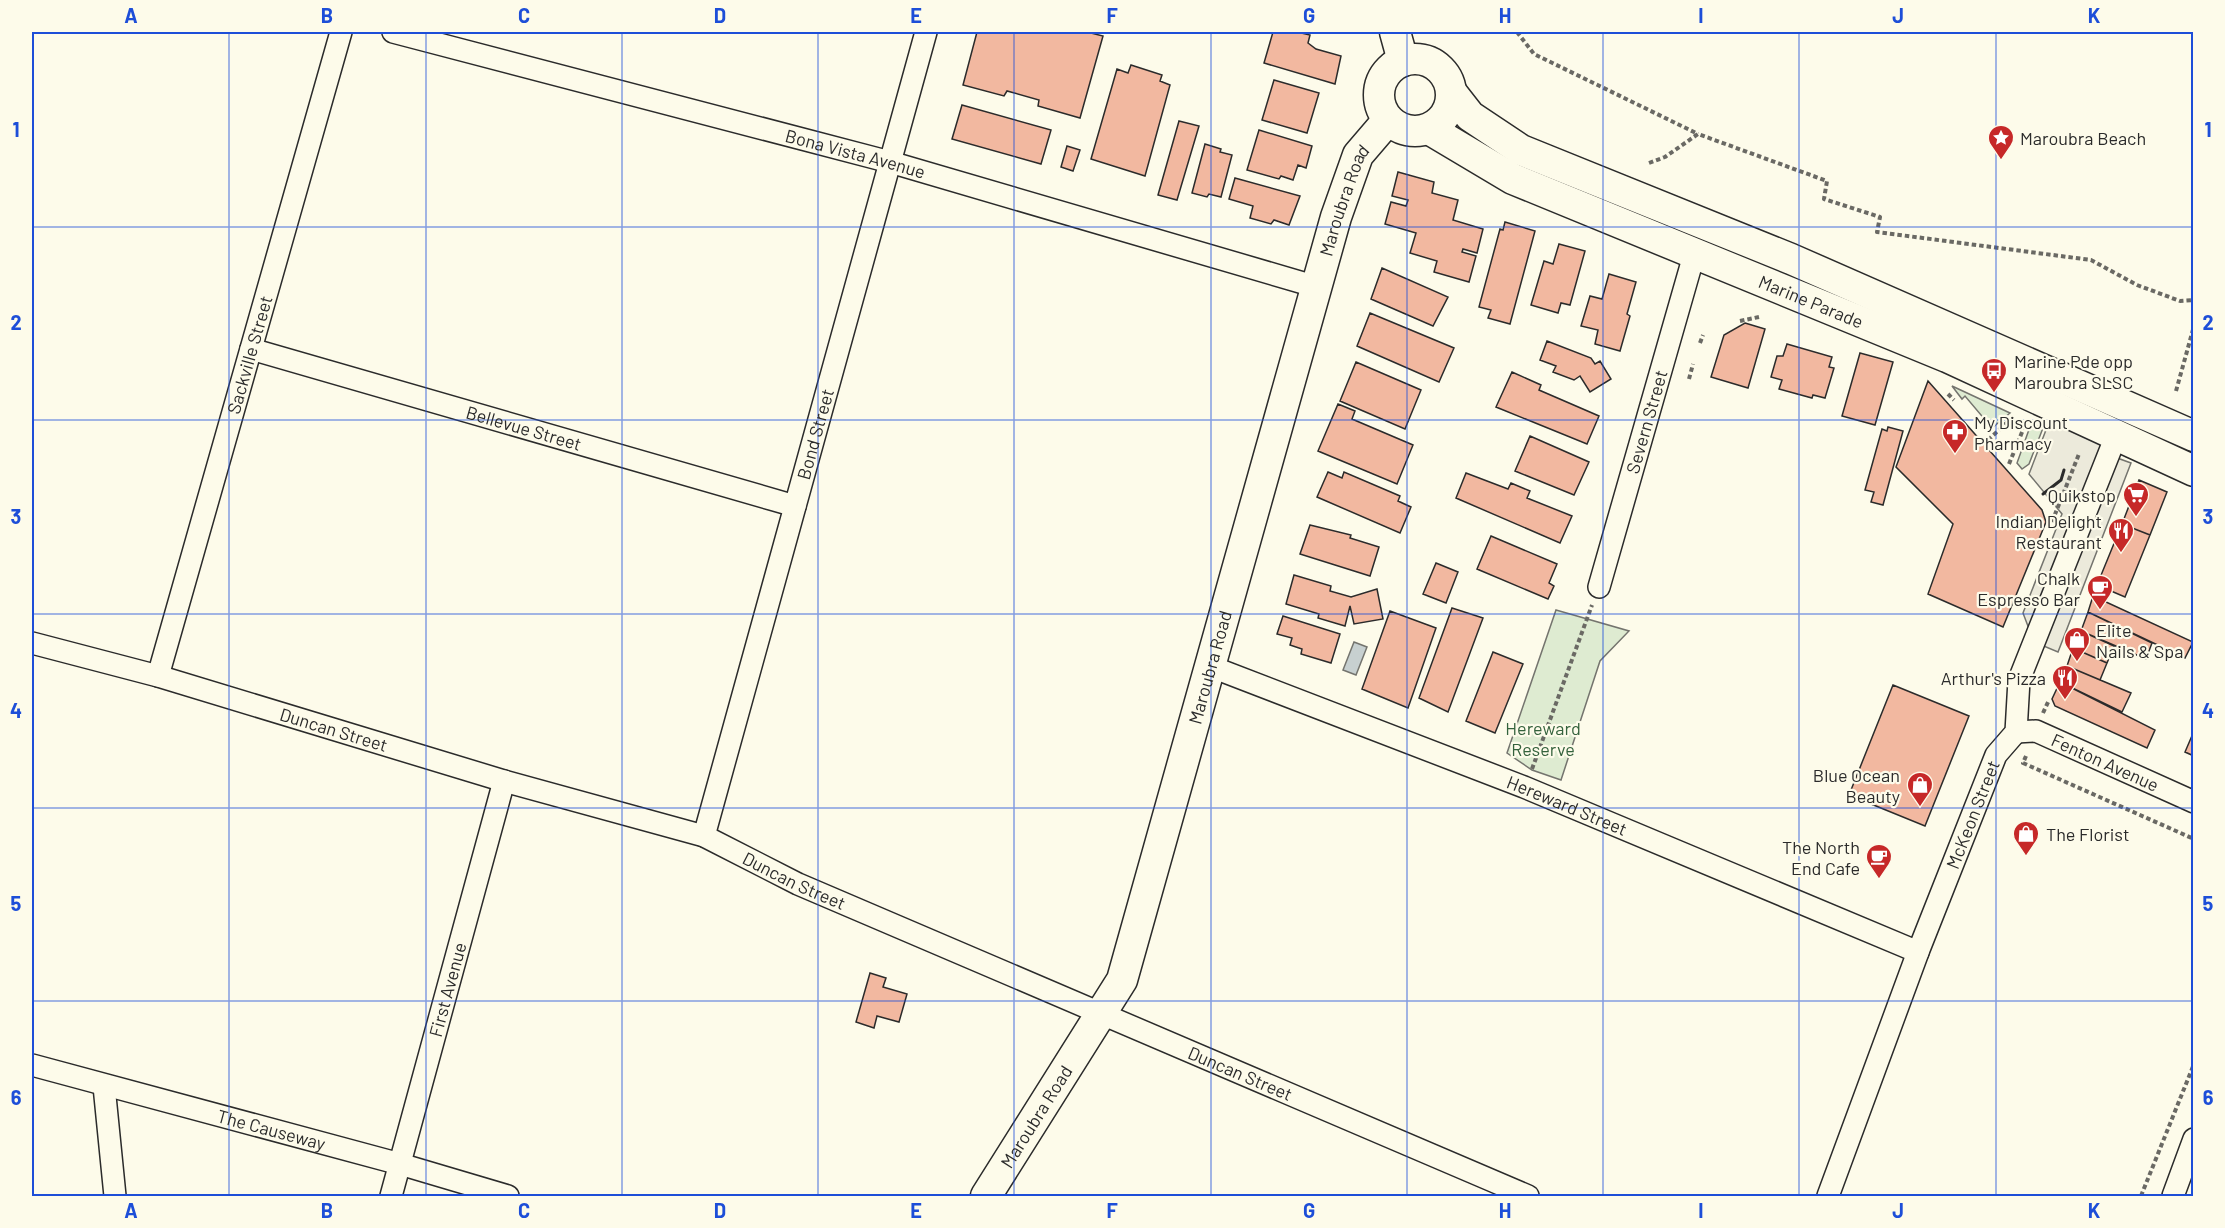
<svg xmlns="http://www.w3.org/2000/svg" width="2225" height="1228" font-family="Barlow,sans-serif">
<rect width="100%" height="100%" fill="#fdfbea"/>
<path fill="#deebd1" stroke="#74746e" stroke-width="1.5" d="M 1952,386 L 2010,413 L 1992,428 L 1965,396 L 1962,399 Z
M 2031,424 L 2043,428 L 2029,464 L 2022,469 L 2017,463 Z
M 1556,610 L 1629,631 L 1600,661 L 1561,780 L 1532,770 L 1507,753 Z"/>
<path fill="#eceadb" stroke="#74746e" stroke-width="1.5" d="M 2051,417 L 2096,437 L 2109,455 L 2131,463 L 2058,652 L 2034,642 L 2023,613 L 2062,514 L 2029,474 Z"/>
<path fill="#c7d0d0" stroke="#74746e" stroke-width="1.5" d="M 1354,642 L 1367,647 L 1356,675 L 1343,670 Z"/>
<path fill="#f2b8a0" stroke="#2b2b2b" stroke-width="1.5" d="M 977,32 L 1087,32 L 1103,36 L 1080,118 L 1038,106 L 1039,100 L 1007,91 L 1004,96 L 963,85 Z
M 1273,32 L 1297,32 L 1310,35 L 1308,43 L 1316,49 L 1341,56 L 1335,84 L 1264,63 Z
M 1131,65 L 1162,75 L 1160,81 L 1170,85 L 1145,176 L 1091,159 L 1117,69 L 1128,73 Z
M 1274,80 L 1319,93 L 1307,133 L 1262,120 Z
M 962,105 L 1051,130 L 1041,164 L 952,139 Z
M 1179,121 L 1199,126 L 1177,200 L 1158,195 Z
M 1259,130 L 1312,146 L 1306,168 L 1298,165 L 1293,180 L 1281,176 L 1279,179 L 1247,170 Z
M 1205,144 L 1221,149 L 1220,152 L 1232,155 L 1221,197 L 1209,194 L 1207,197 L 1192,193 Z
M 1067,146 L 1080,150 L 1073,171 L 1061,167 Z
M 1398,172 L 1434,182 L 1432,193 L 1458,200 L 1453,220 L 1483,229 L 1477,253 L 1463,249 L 1462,252 L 1476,256 L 1469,282 L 1434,272 L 1437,261 L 1410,253 L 1416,233 L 1385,224 L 1391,202 L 1406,206 L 1408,200 L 1392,196 Z
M 1235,178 L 1300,196 L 1289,225 L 1274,220 L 1271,224 L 1250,218 L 1253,206 L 1229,199 Z
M 1505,222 L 1535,231 L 1510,324 L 1488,318 L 1491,310 L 1479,307 L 1500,229 L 1503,230 Z
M 1559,244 L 1585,251 L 1570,305 L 1561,303 L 1558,313 L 1531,305 L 1544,261 L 1553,264 Z
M 1382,268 L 1448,297 L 1433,326 L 1371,299 Z
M 1609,274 L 1636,282 L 1627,314 L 1630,316 L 1620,351 L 1595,344 L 1598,330 L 1581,326 L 1590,296 L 1602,299 Z
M 1370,313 L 1454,348 L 1439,382 L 1357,346 Z
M 1745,323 L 1765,329 L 1748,388 L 1711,377 L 1724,335 Z
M 1547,341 L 1591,358 L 1595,364 L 1600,361 L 1611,379 L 1590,392 L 1580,376 L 1574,380 L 1553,372 L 1556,366 L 1540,360 Z
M 1787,344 L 1832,357 L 1829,367 L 1834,368 L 1825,398 L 1813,395 L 1812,398 L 1779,389 L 1782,380 L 1771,377 L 1777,356 L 1783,356 Z
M 1860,353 L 1893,362 L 1875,425 L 1842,416 Z
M 1356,362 L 1421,390 L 1405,429 L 1340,401 Z
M 1512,372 L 1541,385 L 1539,390 L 1599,416 L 1587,444 L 1496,407 Z
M 1928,381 L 2042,510 L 2046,522 L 2003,627 L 1928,594 L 1953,524 L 1896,467 Z
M 1338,404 L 1355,411 L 1352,419 L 1413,445 L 1397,484 L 1318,451 Z
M 1888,427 L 1903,431 L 1883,505 L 1871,502 L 1874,492 L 1865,490 L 1882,429 L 1887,431 Z
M 1530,436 L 1589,462 L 1574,495 L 1515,471 Z
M 1328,472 L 1342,478 L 1344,472 L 1400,496 L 1398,501 L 1411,507 L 1400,533 L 1317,497 Z
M 1466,473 L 1508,489 L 1511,483 L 1530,491 L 1527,498 L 1572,516 L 1560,543 L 1456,498 Z
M 2139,480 L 2167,492 L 2150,535 L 2122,524 Z
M 2122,524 L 2150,535 L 2125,597 L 2097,585 Z
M 1310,525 L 1351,535 L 1350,538 L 1379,547 L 1370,576 L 1300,554 Z
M 1491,536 L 1557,564 L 1549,583 L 1554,586 L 1548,599 L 1477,569 Z
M 1436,563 L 1458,572 L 1446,603 L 1423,594 Z
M 1294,575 L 1331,586 L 1330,591 L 1351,597 L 1377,589 L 1383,619 L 1354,624 L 1350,606 L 1345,626 L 1318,618 L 1319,614 L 1286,604 Z
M 2093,596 L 2193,642 L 2185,658 L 2088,612 Z
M 1452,608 L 1483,618 L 1448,712 L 1419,698 Z
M 1390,611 L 1436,628 L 1408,708 L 1362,689 Z
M 2088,612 L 2152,643 L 2146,659 L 2081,631 Z
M 1283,616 L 1340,634 L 1331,663 L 1301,654 L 1302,649 L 1290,645 L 1292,638 L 1277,634 Z
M 2081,631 L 2114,646 L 2107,663 L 2073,648 Z
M 2073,648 L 2107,663 L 2100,680 L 2067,666 Z
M 1493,652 L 1523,664 L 1495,733 L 1466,721 Z
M 2067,666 L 2131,693 L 2122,712 L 2060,682 Z
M 2060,682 L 2155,730 L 2147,748 L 2055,706 L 2052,699 Z
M 1893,685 L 1969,716 L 1925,826 L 1849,795 Z
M 2194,731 L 2194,756 L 2185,752 Z
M 870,973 L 886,978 L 883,987 L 907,994 L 899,1022 L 877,1016 L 874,1028 L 856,1022 Z"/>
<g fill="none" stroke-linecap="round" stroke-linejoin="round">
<defs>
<g id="street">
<path id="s1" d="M 393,32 L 890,162 L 1317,287"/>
<path id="s2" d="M 251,349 L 795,506"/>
<path id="s3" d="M 1599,587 L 1694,255"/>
<path id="s4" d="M 32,643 L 158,676 L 504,781 L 704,836 L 798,884 L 1528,1196"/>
<path id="s5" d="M 1212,667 L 1524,787 L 1918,952"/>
<path id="s6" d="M 158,676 L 341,32"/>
<path id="s7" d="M 2016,732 L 2036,731 L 2194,802"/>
<path id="s8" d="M 704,836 L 926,32"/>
<path id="s9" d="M 32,1065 L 400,1164 L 508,1196"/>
<path d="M 104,1086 L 115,1196"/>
<path id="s10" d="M 391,1196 L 504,781"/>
<path id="s11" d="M 1828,1196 L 1918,952 L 1996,755 L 2016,732 L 2019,680 L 2116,436"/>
<path d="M 2173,1196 L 2194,1139"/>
</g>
<g id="secondary">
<path d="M 1395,32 L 1403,61"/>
<circle cx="1415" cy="95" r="36"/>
<path d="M 1452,93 L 1470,116 L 1521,150 L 1791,259 L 2194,436"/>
<path id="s12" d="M 1429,129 L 1513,179 L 1947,357 L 2194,471"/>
<path id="s13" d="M 986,1196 L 1122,980 L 1336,217 L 1358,155 L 1388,120"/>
</g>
</defs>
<use href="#street" stroke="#2b2b2b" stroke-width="24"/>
<use href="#secondary" stroke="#2b2b2b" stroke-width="33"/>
<path stroke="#6a6964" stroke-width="4" stroke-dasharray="4.5 3" stroke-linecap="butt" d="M 1517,32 L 1534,54 L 1698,134
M 1649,163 L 1665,157 L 1698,134 L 1827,181 L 1824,199 L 1880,217 L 1877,232 L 2091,260 L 2137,285 L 2180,301 L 2194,300
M 1740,321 L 1759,317
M 1700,343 L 1703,335
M 1689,379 L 1693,364
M 2176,391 L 2194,326
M 1948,394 L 1954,400
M 1988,440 L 2014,416
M 2009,464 L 2027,420
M 2052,522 L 2079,454
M 2043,713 L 2049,700
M 2026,756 L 2023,763 L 2194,839
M 1532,769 L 1592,605
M 2141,1196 L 2194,1064"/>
<use href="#street" stroke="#fdfbea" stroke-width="21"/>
<use href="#secondary" stroke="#fdfbea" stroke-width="30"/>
<path stroke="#2b2b2b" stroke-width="3" d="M 2043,494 L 2061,480 L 2064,470"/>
</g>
<path fill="none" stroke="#1d4ed8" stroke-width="1.5" stroke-opacity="0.55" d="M 229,32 L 229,1196M 426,32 L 426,1196M 622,32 L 622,1196M 818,32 L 818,1196M 1014,32 L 1014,1196M 1211,32 L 1211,1196M 1407,32 L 1407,1196M 1603,32 L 1603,1196M 1799,32 L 1799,1196M 1996,32 L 1996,1196M 32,227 L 2194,227M 32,420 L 2194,420M 32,614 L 2194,614M 32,808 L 2194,808M 32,1001 L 2194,1001"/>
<defs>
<symbol id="sight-pin" viewBox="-11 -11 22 30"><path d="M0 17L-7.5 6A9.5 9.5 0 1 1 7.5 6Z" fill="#c62828" stroke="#fdfbea"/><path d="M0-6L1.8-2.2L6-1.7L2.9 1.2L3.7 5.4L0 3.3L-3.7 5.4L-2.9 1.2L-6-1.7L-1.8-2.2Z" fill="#fff"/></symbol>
<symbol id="bus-pin" viewBox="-11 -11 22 30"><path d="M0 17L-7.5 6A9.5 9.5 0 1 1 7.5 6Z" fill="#c62828" stroke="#fdfbea"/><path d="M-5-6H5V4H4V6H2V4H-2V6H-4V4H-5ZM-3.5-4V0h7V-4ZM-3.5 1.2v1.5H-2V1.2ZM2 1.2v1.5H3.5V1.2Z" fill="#fff"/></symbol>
<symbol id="pharmacy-pin" viewBox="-11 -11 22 30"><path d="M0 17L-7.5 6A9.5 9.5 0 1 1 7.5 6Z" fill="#c62828" stroke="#fdfbea"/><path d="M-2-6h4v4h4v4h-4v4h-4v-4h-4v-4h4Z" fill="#fff"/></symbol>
<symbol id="supermarket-pin" viewBox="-11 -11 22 30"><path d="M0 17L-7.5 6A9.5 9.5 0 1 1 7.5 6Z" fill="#c62828" stroke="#fdfbea"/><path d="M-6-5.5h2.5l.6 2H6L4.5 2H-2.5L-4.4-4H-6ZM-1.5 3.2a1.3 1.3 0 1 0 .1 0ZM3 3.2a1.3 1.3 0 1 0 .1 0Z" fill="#fff"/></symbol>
<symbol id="restaurant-pin" viewBox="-11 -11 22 30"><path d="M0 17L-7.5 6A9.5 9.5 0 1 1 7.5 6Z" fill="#c62828" stroke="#fdfbea"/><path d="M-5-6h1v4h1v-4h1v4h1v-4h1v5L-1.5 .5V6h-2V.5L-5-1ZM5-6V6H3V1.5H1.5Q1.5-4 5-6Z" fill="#fff"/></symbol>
<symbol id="cafe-pin" viewBox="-11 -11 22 30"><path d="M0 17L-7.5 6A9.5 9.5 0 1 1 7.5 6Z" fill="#c62828" stroke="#fdfbea"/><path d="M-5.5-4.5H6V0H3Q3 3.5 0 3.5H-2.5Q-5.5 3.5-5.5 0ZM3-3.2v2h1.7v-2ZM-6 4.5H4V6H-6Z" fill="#fff"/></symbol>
<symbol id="shop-pin" viewBox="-11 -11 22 30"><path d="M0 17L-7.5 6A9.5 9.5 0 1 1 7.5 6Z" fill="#c62828" stroke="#fdfbea"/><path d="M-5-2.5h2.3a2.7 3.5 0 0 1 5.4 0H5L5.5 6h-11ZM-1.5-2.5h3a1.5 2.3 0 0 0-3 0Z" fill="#fff"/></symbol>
</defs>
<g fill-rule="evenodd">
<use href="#sight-pin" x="1986" y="123" width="30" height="40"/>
<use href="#bus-pin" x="1979" y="356" width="30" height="40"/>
<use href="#pharmacy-pin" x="1940" y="417" width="30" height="40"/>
<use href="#supermarket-pin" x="2121" y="480" width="30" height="40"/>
<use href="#restaurant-pin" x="2106" y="516" width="30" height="40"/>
<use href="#cafe-pin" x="2085" y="573" width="30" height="40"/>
<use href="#shop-pin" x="2062" y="625" width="30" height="40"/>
<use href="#restaurant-pin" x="2050" y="663" width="30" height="40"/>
<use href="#shop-pin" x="1905" y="770" width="30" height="40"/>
<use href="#shop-pin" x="2011" y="819" width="30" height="40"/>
<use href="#cafe-pin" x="1864" y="842" width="30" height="40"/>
</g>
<g text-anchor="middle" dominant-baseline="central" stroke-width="4.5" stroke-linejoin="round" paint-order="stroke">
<g font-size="18" fill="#2b2b2b" stroke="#fdfbea" text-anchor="end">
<text x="2020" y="138" text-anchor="start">Maroubra Beach</text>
<text x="2014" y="361" text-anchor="start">Marine Pde opp<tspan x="2014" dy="21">Maroubra SLSC</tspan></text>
<text x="1974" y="422" text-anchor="start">My Discount<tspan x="1974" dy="21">Pharmacy</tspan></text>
<text x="2116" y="495">Quikstop</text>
<text x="2102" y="521">Indian Delight<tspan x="2102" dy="21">Restaurant</tspan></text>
<text x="2080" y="578">Chalk<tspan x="2080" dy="21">Espresso Bar</tspan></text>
<text x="2096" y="630" text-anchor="start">Elite<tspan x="2096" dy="21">Nails &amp; Spa</tspan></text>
<text x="2046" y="678">Arthur's Pizza</text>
<text x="1900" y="775">Blue Ocean<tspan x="1900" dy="21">Beauty</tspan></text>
<text x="2046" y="834" text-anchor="start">The Florist</text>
<text x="1860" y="847">The North<tspan x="1860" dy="21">End Cafe</tspan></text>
</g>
<g font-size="18" fill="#2b2b2b" stroke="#fdfbea">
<text stroke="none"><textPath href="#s1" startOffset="478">Bona Vista Avenue</textPath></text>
<text stroke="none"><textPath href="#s13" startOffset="1066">Maroubra Road</textPath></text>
<text stroke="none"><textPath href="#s12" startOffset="420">Marine Parade</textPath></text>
<text stroke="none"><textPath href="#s6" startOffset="334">Sackville Street</textPath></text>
<text stroke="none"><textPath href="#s3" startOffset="172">Severn Street</textPath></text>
<text stroke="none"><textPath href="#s2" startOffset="284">Bellevue Street</textPath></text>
<text stroke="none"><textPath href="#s8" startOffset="417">Bond Street</textPath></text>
<text stroke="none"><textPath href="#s13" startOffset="580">Maroubra Road</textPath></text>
<text stroke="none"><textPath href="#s4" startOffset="314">Duncan Street</textPath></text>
<text stroke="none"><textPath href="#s7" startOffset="96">Fenton Avenue</textPath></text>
<text stroke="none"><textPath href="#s5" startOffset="381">Hereward Street</textPath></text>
<text stroke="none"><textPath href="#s11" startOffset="408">McKeon Street</textPath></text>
<text stroke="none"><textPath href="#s4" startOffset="800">Duncan Street</textPath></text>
<text stroke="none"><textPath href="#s10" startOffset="214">First Avenue</textPath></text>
<text stroke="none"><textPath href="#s4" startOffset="1286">Duncan Street</textPath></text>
<text stroke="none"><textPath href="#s13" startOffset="94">Maroubra Road</textPath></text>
<text stroke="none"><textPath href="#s9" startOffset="248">The Causeway</textPath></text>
</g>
<g font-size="18" fill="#34623c" stroke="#fdfbea">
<text x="1543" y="728">Hereward<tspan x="1543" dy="21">Reserve</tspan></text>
</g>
</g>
<rect width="2225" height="1228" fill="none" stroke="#fdfbea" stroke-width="66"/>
<rect x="33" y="33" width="2159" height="1162" fill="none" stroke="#1d4ed8" stroke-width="2"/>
<g font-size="20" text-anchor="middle" font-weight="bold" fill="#1d4ed8">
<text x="131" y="23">A</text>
<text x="327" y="23">B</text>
<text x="524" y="23">C</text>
<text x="720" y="23">D</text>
<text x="916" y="23">E</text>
<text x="1112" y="23">F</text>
<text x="1309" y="23">G</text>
<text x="1505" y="23">H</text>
<text x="1701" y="23">I</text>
<text x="1898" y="23">J</text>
<text x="2094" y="23">K</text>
<text x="16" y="137">1</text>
<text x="2208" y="137">1</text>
<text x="16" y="330">2</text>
<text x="2208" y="330">2</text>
<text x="16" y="524">3</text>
<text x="2208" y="524">3</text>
<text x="16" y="718">4</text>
<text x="2208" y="718">4</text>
<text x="16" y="911">5</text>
<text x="2208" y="911">5</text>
<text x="16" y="1105">6</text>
<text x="2208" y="1105">6</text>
<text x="131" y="1218">A</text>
<text x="327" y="1218">B</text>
<text x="524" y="1218">C</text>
<text x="720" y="1218">D</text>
<text x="916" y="1218">E</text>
<text x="1112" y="1218">F</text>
<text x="1309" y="1218">G</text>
<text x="1505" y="1218">H</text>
<text x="1701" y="1218">I</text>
<text x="1898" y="1218">J</text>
<text x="2094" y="1218">K</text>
</g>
</svg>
